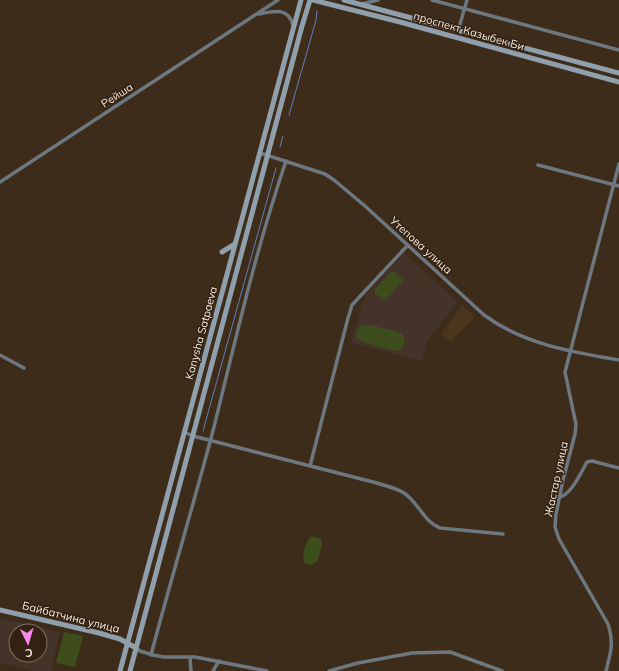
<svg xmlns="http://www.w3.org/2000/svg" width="619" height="671" font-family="Mulish,sans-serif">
<rect width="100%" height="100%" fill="#3d2c1a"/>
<path fill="#4b351d" d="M 462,305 L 475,317 L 451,341 L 441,334 Z"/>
<path fill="#443329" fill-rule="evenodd" d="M 404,253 L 458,302 L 428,340 L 421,361 L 351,343 L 365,296 Z
M 0,618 L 60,632 L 51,671 L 35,671 L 0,663 ZM 16,631 L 40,631 L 40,655 L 16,655 Z"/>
<path fill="#3d4d1b" d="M 394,271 L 403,280 L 387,299 L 383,300 L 375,293 L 375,289 L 391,272 Z
M 363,325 L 370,325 L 395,331 L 402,334 L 405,339 L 403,348 L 397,351 L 373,345 L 361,341 L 356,337 L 359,327 Z
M 311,536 L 321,539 L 322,546 L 317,562 L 311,565 L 304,563 C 302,552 305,544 311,536 Z
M 64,632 L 83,636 L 75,667 L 56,663 Z"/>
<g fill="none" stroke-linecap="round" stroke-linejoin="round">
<path stroke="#5d7eb9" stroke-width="1" d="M 289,115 L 316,20 L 317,11
M 280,147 L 283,136
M 203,431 L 276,168"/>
<path stroke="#6d777f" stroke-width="3.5" d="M 432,0 L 619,50
M 361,4 L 378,0
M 259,14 C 274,11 288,7 293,25
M 458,31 L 467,0
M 260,153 L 325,174 L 334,180 L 365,206 L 484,315 C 523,344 572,352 619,360
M 538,165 L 619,186
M 0,182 L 278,0
M 0,355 L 24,368
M 184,432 L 193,436 L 377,483 C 386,486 396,488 404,493 C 418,502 424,522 440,528 L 503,534
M 310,466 L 348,318 L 352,305 L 408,245
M 558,498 C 572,494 580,474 587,462 L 592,461 L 619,468
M 136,648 L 140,651 L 153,655 L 164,657 L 195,657 L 267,671
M 151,655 C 171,579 194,503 214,427 C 236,338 256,249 286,161
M 190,657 L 191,671
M 213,671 L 219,661
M 329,671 L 358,663 L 412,653 L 450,652 L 502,671
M 606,671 C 611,651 614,644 608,624 L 559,539 L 555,527 L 556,514 L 563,480 L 575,434 L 576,424 L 574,415 L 565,372 L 619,164"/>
<path stroke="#8f9fac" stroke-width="5" d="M 313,0 L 400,22 L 619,82
M 344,0 L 619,73
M 222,252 L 235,244
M 0,610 L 99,633 L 120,639 L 136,648
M 120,671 L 301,0
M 130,671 L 302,26 L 310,0"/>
</g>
<g text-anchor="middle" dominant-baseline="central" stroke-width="3" stroke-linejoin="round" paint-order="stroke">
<g font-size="11" fill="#f6ebe0" stroke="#321">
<text transform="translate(469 31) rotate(16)">проспект Казыбек Би</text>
<text transform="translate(117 95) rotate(-33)">Рейша</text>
<text transform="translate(421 245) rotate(42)">Утепова улица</text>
<text transform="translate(201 333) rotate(-75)">Kanysha Satpaeva</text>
<text transform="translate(556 479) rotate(-78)">Жастар улица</text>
<text transform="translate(71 617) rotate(14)">Байбатчина улица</text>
</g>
</g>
<g transform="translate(28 643) rotate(175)"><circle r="19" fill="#332211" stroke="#817264"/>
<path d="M0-3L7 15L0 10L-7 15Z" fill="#f987e9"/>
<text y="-6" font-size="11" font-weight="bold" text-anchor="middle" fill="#f6ebe0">С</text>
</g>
</svg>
